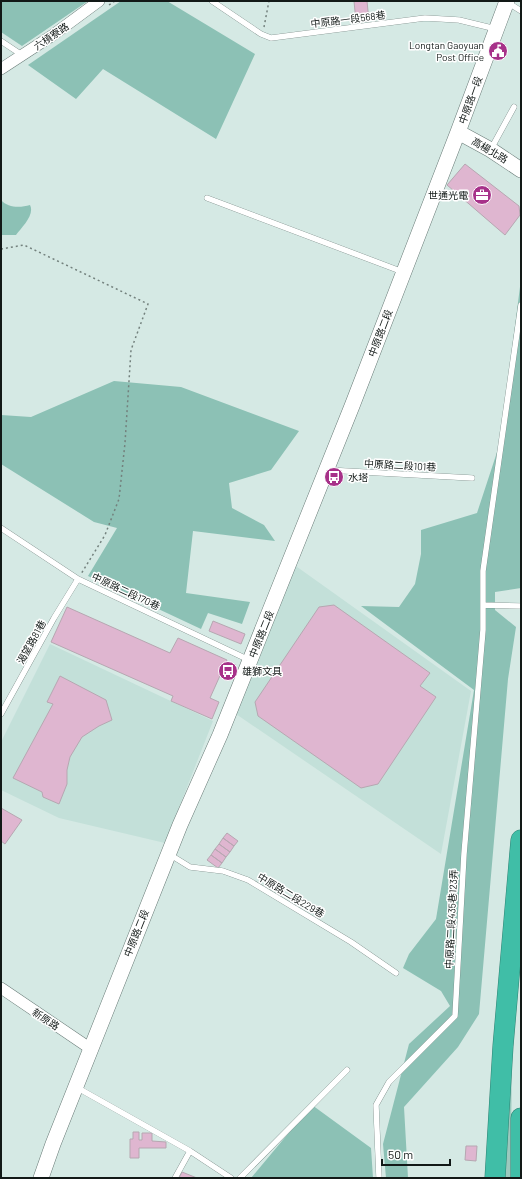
<svg xmlns="http://www.w3.org/2000/svg" width="522" height="1179" font-family="Barlow,'Noto Sans TC',sans-serif">
<rect width="100%" height="100%" fill="#d5e9e4"/>
<path fill="#c3e0d9" d="M 293,564 L 471,691 L 441,854 L 236,714 Z
M 50,644 L 213,721 L 165,843 L 59,818 L 1,790 L 1,742 Z"/>
<path fill="#9cc9be" d="M 512,1002 L 511,1178 L 500,1178 Z"/>
<path fill="#8cc1b5" d="M 1,1 L 88,1 L 22,46 L 1,32 Z
M 121,1 L 167,1 L 255,54 L 216,139 L 103,69 L 76,99 L 28,65 Z
M 1,200 C 8,208 20,208 30,205 C 35,215 22,227 16,235 L 1,235 Z
M 521,279 L 521,588 L 495,592 L 495,610 L 516,627 L 508,679 L 479,1014 L 458,1047 L 404,1107 L 408,1178 L 386,1178 L 383,1144 L 409,1044 L 450,1006 L 441,991 L 403,968 L 409,954 L 436,919 L 474,690 L 361,606 L 399,607 L 415,584 L 421,554 L 421,530 L 477,513 L 500,443 Z
M 114,381 L 181,387 L 299,431 L 271,470 L 229,483 L 232,508 L 264,525 L 275,541 L 193,531 L 186,593 L 250,602 L 242,624 L 208,613 L 201,629 L 88,576 L 117,528 L 94,522 L 1,464 L 1,415 L 31,417 Z
M 312,1105 L 371,1148 L 373,1178 L 251,1178 Z"/>
<path fill="#dfb6d0" stroke="#b6a7b1" d="M 354,1 L 367,1 L 369,21 L 356,22 Z
M 465,164 L 519,206 L 520,215 L 505,235 L 447,185 Z
M 334,605 L 430,673 L 420,686 L 436,697 L 378,784 L 361,788 L 258,716 L 255,702 L 319,607 Z
M 67,607 L 170,653 L 178,638 L 227,660 L 210,698 L 219,702 L 212,719 L 171,701 L 173,696 L 51,642 Z
M 213,621 L 245,634 L 241,644 L 209,631 Z
M 60,676 L 106,700 L 112,720 L 99,726 L 82,737 L 70,757 L 67,770 L 67,784 L 59,804 L 43,797 L 42,792 L 13,778 L 53,704 L 47,702 Z
M 1,808 L 22,820 L 5,844 L 1,841 Z
M 227,833 L 238,841 L 234,846 L 223,838 Z
M 223,838 L 234,846 L 230,852 L 219,844 Z
M 219,844 L 230,852 L 226,857 L 215,849 Z
M 215,849 L 226,857 L 222,863 L 211,855 Z
M 211,855 L 222,863 L 218,868 L 207,860 Z
M 133,1132 L 139,1132 L 139,1140 L 142,1140 L 142,1133 L 152,1133 L 152,1141 L 166,1142 L 166,1148 L 139,1148 L 139,1158 L 130,1158 L 130,1139 L 133,1139 Z
M 466,1146 L 477,1146 L 476,1161 L 465,1160 Z
M 182,1172 L 197,1178 L 179,1178 Z"/>
<g fill="none" stroke-linecap="round" stroke-linejoin="round">
<defs>
<path id="lane" d="M 212,1 L 261,34 L 271,38 L 425,18 L 459,20 L 496,29
M 507,2 L 521,11
M 1,41 L 22,55
M 491,149 L 514,107
M 207,198 L 403,272
M 327,470 L 472,478
M 1,528 L 78,579 L 249,660
M 483,605 L 521,606
M 1,714 L 54,618 L 78,579
M 169,854 L 190,867 L 223,871 L 248,880 L 351,942 L 396,973
M 76,1087 L 190,1151 L 231,1178
M 175,1178 L 190,1151
M 240,1178 L 347,1070
M 379,1178 L 376,1105 L 389,1082 L 455,1016 L 464,854 L 483,630 L 483,571 L 521,305"/>
<path id="street" d="M 1,69 L 53,35 L 99,1
M 1,988 L 91,1049"/>
<path id="secondary" d="M 458,132 L 491,150 L 521,170
M 41,1178 L 53,1144 L 180,825 L 220,735 L 352,406 L 458,132 L 507,1"/>
<path id="highway" d="M 495,1178 L 503,1046 L 521,840
M 521,1178 L 521,1118"/>
</defs>
<use href="#lane" stroke="#697b77" stroke-width="6"/>
<use href="#street" stroke="#697b77" stroke-width="12"/>
<use href="#secondary" stroke="#697b77" stroke-width="16"/>
<use href="#highway" stroke="#308475" stroke-width="21"/>
<path stroke="#73817d" stroke-width="1.5" stroke-dasharray="2 3" stroke-linecap="butt" d="M 109,5 L 115,1
M 264,27 L 269,1
M 1,249 L 24,245 L 148,304 L 131,350 L 125,443 L 119,499 L 105,535 L 81,574"/>
<use href="#lane" stroke="#fff" stroke-width="5.5"/>
<use href="#street" stroke="#fff" stroke-width="11"/>
<use href="#secondary" stroke="#fff" stroke-width="15"/>
<use href="#highway" stroke="#40bea7" stroke-width="20"/>
</g>
<defs>
<symbol id="civic-disc" viewBox="-11 -11 22 22"><circle r="9.5" fill="#a73189" stroke="#fff"/><path d="M-.6-6.5H3V-4.5H.6V-3L4-1V1h2V6H-6V1h2V-1L-.6-3ZM-1.2 2.5V6h2.4V2.5Z" fill="#fff"/></symbol>
<symbol id="office-disc" viewBox="-11 -11 22 22"><circle r="9.5" fill="#a73189" stroke="#fff"/><path d="M-6-3h4V-5.5h4V-3h4V5H-6ZM-1-4.5V-3h2v-1.5ZM-6 0V1H6V0Z" fill="#fff"/></symbol>
<symbol id="bus-disc" viewBox="-11 -11 22 22"><circle r="9.5" fill="#a73189" stroke="#fff"/><path d="M-5-6H5V4H4V6H2V4H-2V6H-4V4H-5ZM-3.5-4V0h7V-4ZM-3.5 1.2v1.5H-2V1.2ZM2 1.2v1.5H3.5V1.2Z" fill="#fff"/></symbol>
</defs>
<g fill-rule="evenodd">
<use href="#civic-disc" x="487" y="40" width="22" height="22"/>
<use href="#office-disc" x="471" y="184" width="22" height="22"/>
<use href="#bus-disc" x="323" y="466" width="22" height="22"/>
<use href="#bus-disc" x="217" y="660" width="22" height="22"/>
</g>
<g text-anchor="middle" dominant-baseline="central" stroke-width="3" stroke-linejoin="round" paint-order="stroke">
<g font-size="10" fill="#121917" stroke="#fff">
<text transform="translate(348 19) rotate(-7)">中原路一段568巷</text>
<text transform="translate(51 36) rotate(-34)">六槓寮路</text>
<text transform="translate(470 100) rotate(-70)">中原路一段</text>
<text transform="translate(490 150) rotate(31)">高楊北路</text>
<text transform="translate(380 333) rotate(-69)">中原路二段</text>
<text transform="translate(400 465) rotate(3)">中原路二段101巷</text>
<text transform="translate(126 591) rotate(25)">中原路二段170巷</text>
<text transform="translate(261 634) rotate(-68)">中原路二段</text>
<text transform="translate(31 642) rotate(-61)">渴望路81巷</text>
<text transform="translate(291 895) rotate(31)">中原路二段229巷</text>
<text transform="translate(451 919) rotate(-87)">中原路二段435巷123弄</text>
<text transform="translate(136 933) rotate(-68)">中原路二段</text>
<text transform="translate(46 1019) rotate(34)">新原路</text>
</g>
<g font-size="10" fill="#121917" stroke="#fff" text-anchor="end">
<text x="484" y="45">Longtan Gaoyuan<tspan x="484" dy="12">Post Office</tspan></text>
<text x="468" y="195">世通光電</text>
<text x="348" y="477" text-anchor="start">水塔</text>
<text x="242" y="671" text-anchor="start">雄獅文具</text>
</g>
</g>
<rect width="522" height="1179" fill="none" stroke="#121917" stroke-width="4"/>
<path d="M382 1159v6h68v-6" fill="none" stroke="#121917" stroke-width="2"/>
<text x="388" y="1159" font-size="12" fill="#121917" stroke="#ffffff" stroke-width="3" paint-order="stroke">50 m</text>
</svg>
